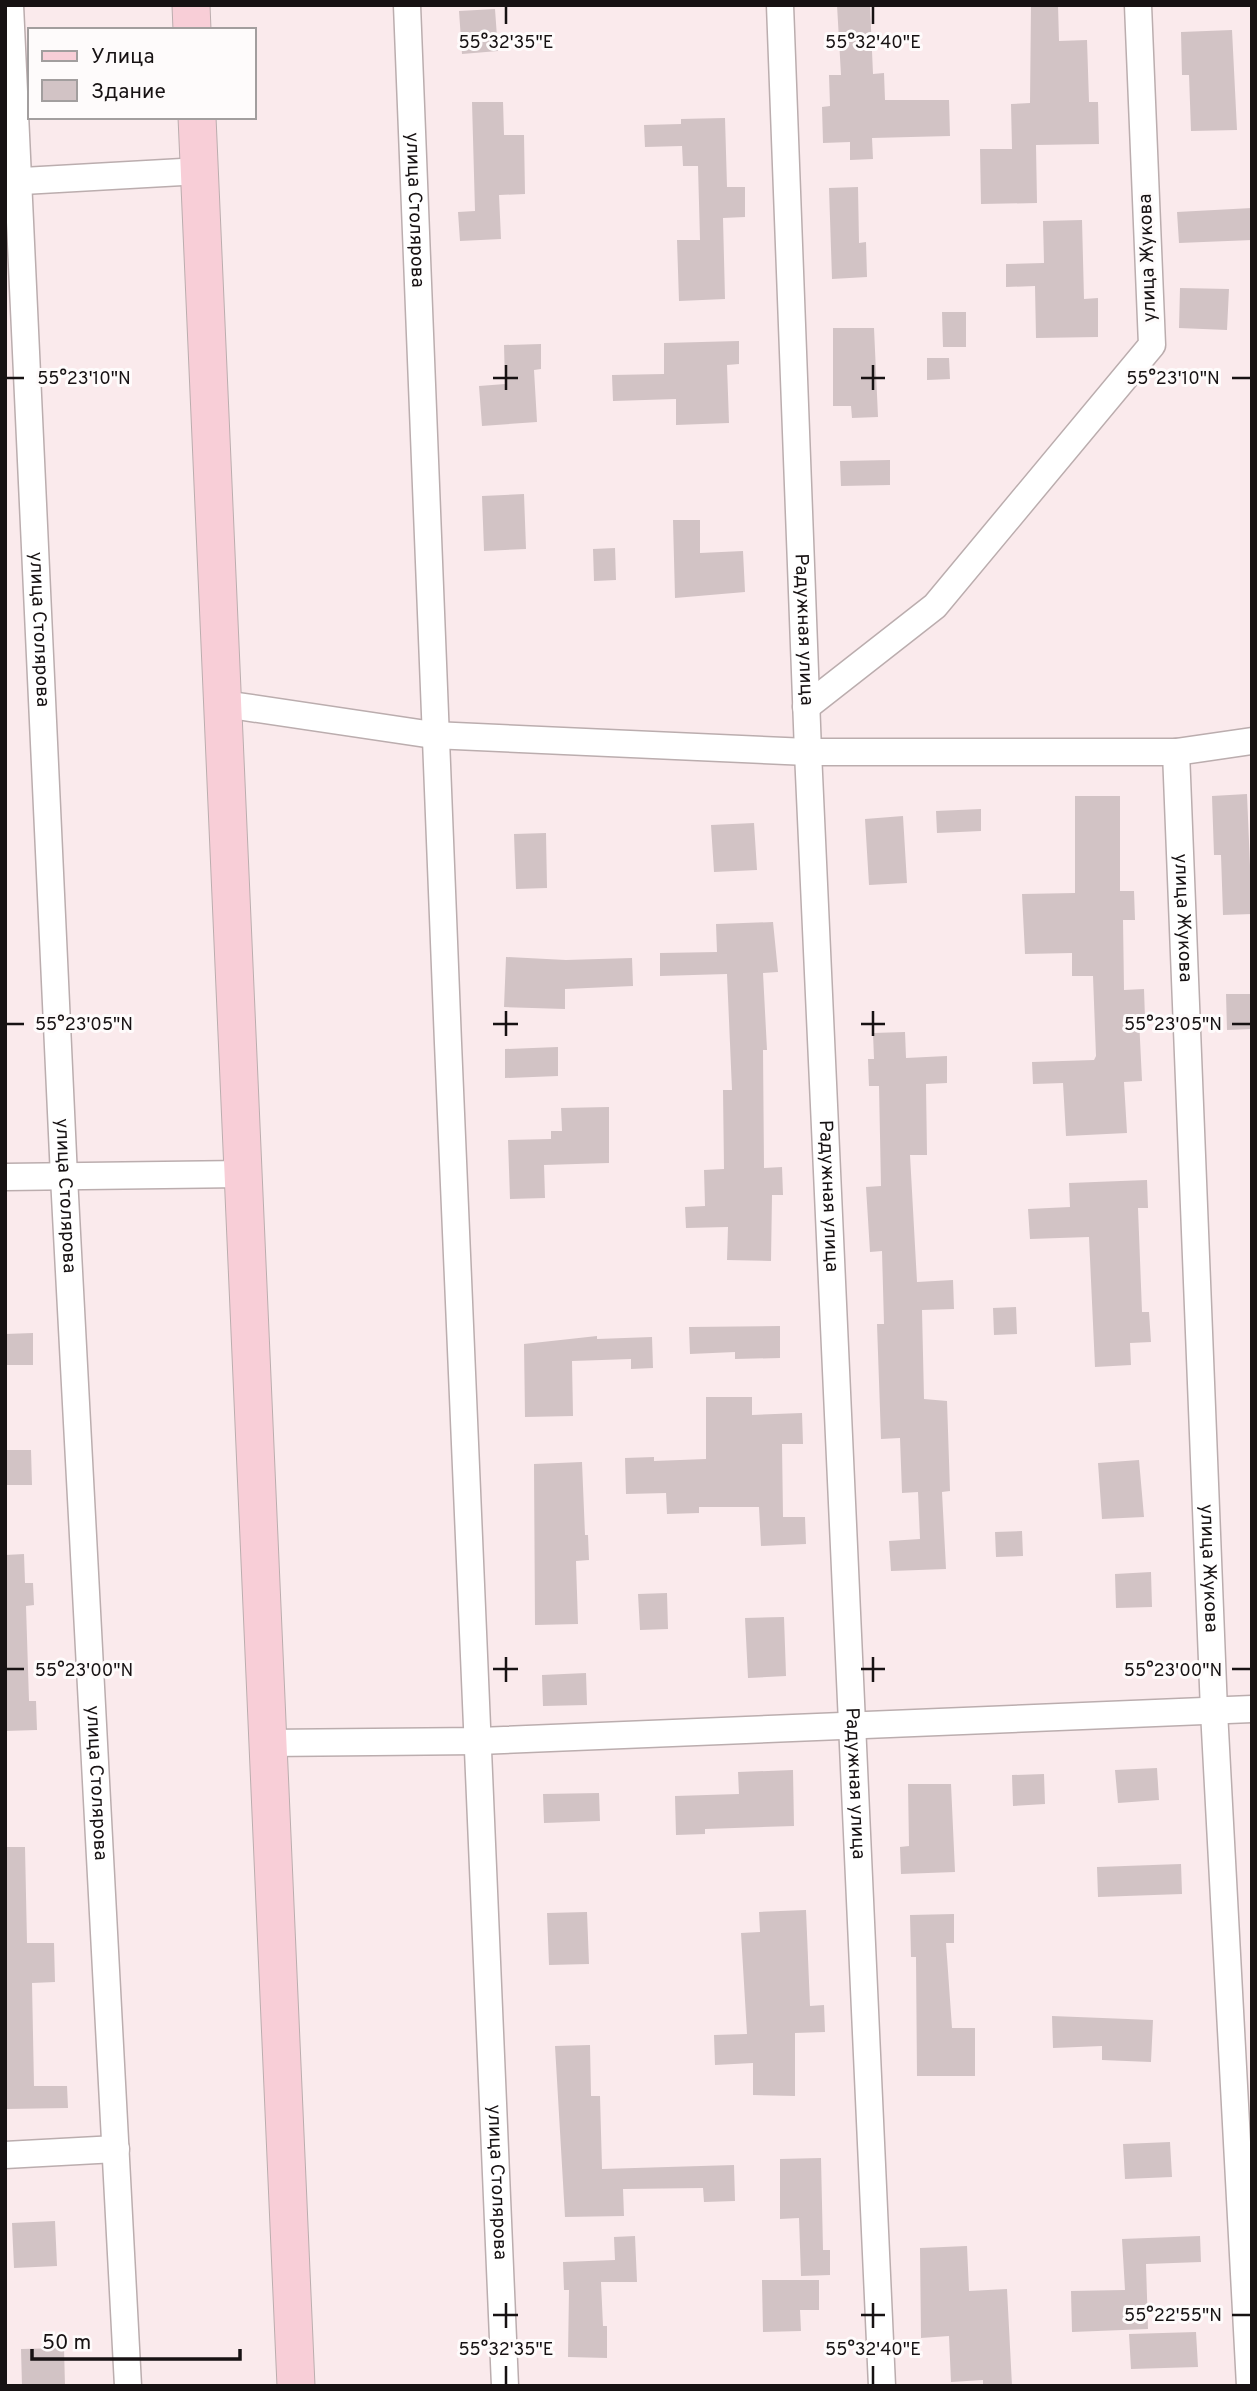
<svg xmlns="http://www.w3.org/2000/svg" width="1257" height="2391" font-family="Overpass,sans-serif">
<rect width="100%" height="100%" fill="#faeaec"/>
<path fill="#d2c3c5" d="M 837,5 L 870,5 L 873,74 L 884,73 L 885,100 L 949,100 L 950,136 L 872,138 L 873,159 L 850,160 L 850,142 L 823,143 L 822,107 L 830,106 L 829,75 L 841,75 Z
M 1031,5 L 1058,5 L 1059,41 L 1087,40 L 1089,102 L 1098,102 L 1099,144 L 1036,145 L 1037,203 L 981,204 L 980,149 L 1012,149 L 1011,104 L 1030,103 Z
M 495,9 L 498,51 L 462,54 L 459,11 Z
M 1232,30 L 1237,130 L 1191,131 L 1189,75 L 1182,75 L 1181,32 Z
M 472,102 L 503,102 L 504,135 L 524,135 L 525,194 L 499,195 L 501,239 L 460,241 L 458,212 L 475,211 Z
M 725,118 L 727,187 L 745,187 L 745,217 L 723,218 L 725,299 L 679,301 L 677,240 L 700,240 L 698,166 L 683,166 L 682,146 L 645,147 L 644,125 L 681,124 L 681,119 Z
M 858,187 L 859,243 L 866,242 L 867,277 L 832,279 L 829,188 Z
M 1252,208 L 1252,240 L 1179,243 L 1177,212 Z
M 1082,220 L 1084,299 L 1098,298 L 1098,337 L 1036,338 L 1035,286 L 1006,287 L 1006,264 L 1044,263 L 1043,221 Z
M 1180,288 L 1229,289 L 1227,330 L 1179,328 Z
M 942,312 L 966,312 L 966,347 L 943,347 Z
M 833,328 L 874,328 L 878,417 L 852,418 L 851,406 L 833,406 Z
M 739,341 L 739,364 L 727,365 L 729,423 L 676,425 L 676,399 L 613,401 L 612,375 L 664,374 L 664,343 Z
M 541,344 L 541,369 L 534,370 L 537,422 L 482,426 L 479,386 L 505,384 L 504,345 Z
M 927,358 L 949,358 L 950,379 L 927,380 Z
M 890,460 L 890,485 L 841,486 L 840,461 Z
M 524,494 L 526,549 L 484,551 L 482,496 Z
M 673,520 L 700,520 L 700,553 L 743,551 L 745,592 L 675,598 Z
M 615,548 L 616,580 L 594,581 L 593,549 Z
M 1247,794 L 1252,914 L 1223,915 L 1221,855 L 1214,855 L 1212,796 Z
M 1075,796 L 1120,796 L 1120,891 L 1134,891 L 1135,920 L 1123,920 L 1124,990 L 1144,989 L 1145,1019 L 1139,1019 L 1142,1081 L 1124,1082 L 1127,1133 L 1066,1136 L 1063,1083 L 1033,1084 L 1032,1062 L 1094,1060 L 1096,1056 L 1093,976 L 1072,976 L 1072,953 L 1025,954 L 1022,894 L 1075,893 Z
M 981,809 L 981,831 L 937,833 L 936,811 Z
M 903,816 L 907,883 L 869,885 L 865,819 Z
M 754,823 L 757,870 L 714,872 L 711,825 Z
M 546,833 L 547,888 L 516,889 L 514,834 Z
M 773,922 L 778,972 L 763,973 L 767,1050 L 763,1050 L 764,1168 L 782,1167 L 783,1195 L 772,1195 L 771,1261 L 727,1260 L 728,1227 L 686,1228 L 685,1207 L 705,1206 L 704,1170 L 724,1169 L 723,1090 L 732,1090 L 727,974 L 660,976 L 660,953 L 717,952 L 716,924 Z
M 506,957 L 566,960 L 632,958 L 633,986 L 565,989 L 565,1009 L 504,1007 Z
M 1226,994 L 1252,994 L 1252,1029 L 1227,1030 Z
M 905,1032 L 906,1058 L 947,1056 L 947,1083 L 926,1084 L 927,1155 L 910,1155 L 917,1282 L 953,1280 L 954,1309 L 922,1310 L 924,1399 L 947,1401 L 950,1491 L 942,1492 L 946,1569 L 891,1571 L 889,1541 L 920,1539 L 918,1492 L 902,1493 L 900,1438 L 881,1439 L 877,1324 L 884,1324 L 882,1251 L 870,1252 L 866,1187 L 881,1186 L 879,1086 L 869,1086 L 868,1059 L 874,1059 L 873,1033 Z
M 558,1047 L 558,1076 L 505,1078 L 505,1049 Z
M 609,1107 L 609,1163 L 544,1165 L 545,1198 L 510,1199 L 508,1140 L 551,1139 L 551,1131 L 562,1131 L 561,1108 Z
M 1147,1180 L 1148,1208 L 1138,1208 L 1142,1312 L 1149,1312 L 1151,1342 L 1130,1343 L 1131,1365 L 1095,1367 L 1089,1237 L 1030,1239 L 1028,1209 L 1070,1207 L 1069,1183 Z
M 1016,1307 L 1017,1334 L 994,1335 L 993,1308 Z
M 780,1326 L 780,1358 L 735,1359 L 735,1352 L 690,1354 L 689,1327 Z
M 33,1333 L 33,1365 L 5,1365 L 5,1334 Z
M 597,1336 L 597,1339 L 652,1337 L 653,1368 L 631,1369 L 631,1359 L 572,1361 L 573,1416 L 525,1417 L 524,1344 Z
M 706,1397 L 752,1397 L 752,1415 L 802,1413 L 803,1444 L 782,1444 L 783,1517 L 805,1517 L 806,1544 L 761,1546 L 759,1507 L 699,1507 L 699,1513 L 667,1514 L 666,1493 L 626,1494 L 625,1458 L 654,1457 L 654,1461 L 706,1459 Z
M 5,1450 L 31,1450 L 32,1485 L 5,1485 Z
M 1139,1460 L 1144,1517 L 1102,1519 L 1098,1463 Z
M 582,1462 L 585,1535 L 588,1535 L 589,1560 L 576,1561 L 578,1624 L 535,1625 L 534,1464 Z
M 1022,1531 L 1023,1556 L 996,1557 L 995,1532 Z
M 24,1554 L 25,1583 L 33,1583 L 34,1605 L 26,1606 L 29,1701 L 36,1701 L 37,1730 L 5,1731 L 5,1555 Z
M 1151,1572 L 1152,1607 L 1116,1608 L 1115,1574 Z
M 667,1593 L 668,1629 L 640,1630 L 638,1594 Z
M 784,1617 L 786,1676 L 748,1678 L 745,1618 Z
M 586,1673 L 587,1705 L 543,1706 L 542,1675 Z
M 1157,1768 L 1159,1800 L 1118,1803 L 1115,1770 Z
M 793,1770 L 794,1826 L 705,1829 L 705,1834 L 676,1835 L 675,1796 L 739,1794 L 738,1772 Z
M 1044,1774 L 1045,1804 L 1013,1806 L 1012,1775 Z
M 908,1784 L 951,1784 L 955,1872 L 901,1874 L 900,1847 L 909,1846 Z
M 599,1793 L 600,1821 L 544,1823 L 543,1794 Z
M 5,1847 L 25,1847 L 27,1943 L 54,1943 L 55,1982 L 32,1983 L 34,2086 L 67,2086 L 68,2108 L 5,2109 Z
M 1181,1864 L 1182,1894 L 1098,1897 L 1097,1867 Z
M 806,1910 L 810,2006 L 824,2005 L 825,2032 L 795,2033 L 795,2096 L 753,2095 L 753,2063 L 715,2065 L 714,2035 L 747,2034 L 741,1933 L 760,1932 L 759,1912 Z
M 587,1912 L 589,1964 L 549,1965 L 547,1913 Z
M 954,1914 L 954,1943 L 946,1943 L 952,2028 L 975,2028 L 975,2076 L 917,2076 L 916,1957 L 911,1957 L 910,1915 Z
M 1052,2016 L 1153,2020 L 1151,2062 L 1102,2060 L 1102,2046 L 1053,2048 Z
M 590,2045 L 591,2096 L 600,2096 L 602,2169 L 734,2165 L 735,2201 L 704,2202 L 703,2188 L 623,2189 L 624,2216 L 565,2217 L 555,2046 Z
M 1170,2142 L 1172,2177 L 1125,2179 L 1123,2144 Z
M 821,2158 L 823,2250 L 830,2250 L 830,2275 L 801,2276 L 799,2218 L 780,2219 L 780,2159 Z
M 55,2221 L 57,2266 L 14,2268 L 12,2223 Z
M 635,2236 L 637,2282 L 601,2282 L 603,2326 L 607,2326 L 607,2358 L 568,2357 L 569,2290 L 564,2290 L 563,2262 L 615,2260 L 614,2237 Z
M 1200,2236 L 1201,2262 L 1146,2264 L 1148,2329 L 1072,2332 L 1071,2291 L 1125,2290 L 1122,2239 Z
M 967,2246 L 969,2291 L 1007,2289 L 1012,2386 L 983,2386 L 983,2380 L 951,2382 L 949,2336 L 921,2338 L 920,2248 Z
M 762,2280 L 819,2280 L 819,2310 L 800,2310 L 801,2331 L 763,2332 Z
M 1196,2332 L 1198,2367 L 1131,2369 L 1129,2334 Z
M 64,2348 L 65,2386 L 22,2386 L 21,2349 Z"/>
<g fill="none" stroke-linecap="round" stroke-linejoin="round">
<defs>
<g id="street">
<path id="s1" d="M 10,5 L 64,1177 L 128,2386"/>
<path id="s2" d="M 407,5 C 435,799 473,1592 505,2386"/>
<path id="s3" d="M 780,5 L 808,752 L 882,2386"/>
<path d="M 5,182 L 200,171"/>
<path d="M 224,704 L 433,735 L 808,752 L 1176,752 L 1252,741"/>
<path d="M 806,707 L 935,606 L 1152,345 L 1138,5"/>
<path id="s4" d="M 1176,752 L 1214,1711 L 1250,2386"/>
<path d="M 5,1177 L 243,1174"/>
<path d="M 267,1743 L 479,1741 L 1252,1709"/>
<path d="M 5,2155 L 116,2149"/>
</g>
<path id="secondary" d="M 191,5 L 192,30
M 197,117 L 296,2386"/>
</defs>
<use href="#street" stroke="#bbadae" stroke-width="29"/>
<use href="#secondary" stroke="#bbadae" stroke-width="39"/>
<use href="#street" stroke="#fff" stroke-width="26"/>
<use href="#secondary" stroke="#f8ced7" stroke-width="37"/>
</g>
<path fill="none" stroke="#171213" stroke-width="2.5" d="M 506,7 L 506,24M 873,7 L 873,24M 506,365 L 506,390M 873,365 L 873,390M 7,378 L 24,378M 493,378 L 518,378M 861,378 L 885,378M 1232,378 L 1250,378M 506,1011 L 506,1036M 873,1011 L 873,1036M 7,1024 L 24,1024M 493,1024 L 518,1024M 861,1024 L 885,1024M 1232,1024 L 1250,1024M 506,1657 L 506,1682M 873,1657 L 873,1682M 7,1669 L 24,1669M 493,1669 L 518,1669M 861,1669 L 885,1669M 1232,1669 L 1250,1669M 506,2303 L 506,2328M 873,2303 L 873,2328M 493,2315 L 518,2315M 861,2315 L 885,2315M 1232,2315 L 1250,2315M 506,2366 L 506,2384M 873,2366 L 873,2384"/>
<g text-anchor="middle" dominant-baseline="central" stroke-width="6" stroke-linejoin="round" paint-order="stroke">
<g font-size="19" fill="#171213" stroke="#fefbfb">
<text stroke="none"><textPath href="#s2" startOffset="205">улица Столярова</textPath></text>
<text transform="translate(1148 258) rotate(-92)">улица Жукова</text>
<text stroke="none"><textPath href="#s1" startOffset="625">улица Столярова</textPath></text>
<text stroke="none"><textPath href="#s3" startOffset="625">Радужная улица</textPath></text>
<text stroke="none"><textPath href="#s4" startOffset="166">улица Жукова</textPath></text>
<text stroke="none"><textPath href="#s1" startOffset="1192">улица Столярова</textPath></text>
<text stroke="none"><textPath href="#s3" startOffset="1192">Радужная улица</textPath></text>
<text stroke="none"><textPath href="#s4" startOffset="817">улица Жукова</textPath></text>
<text stroke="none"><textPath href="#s1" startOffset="1780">улица Столярова</textPath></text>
<text stroke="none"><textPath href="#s3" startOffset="1780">Радужная улица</textPath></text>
<text stroke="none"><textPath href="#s2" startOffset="2179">улица Столярова</textPath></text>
</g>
</g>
<g font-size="18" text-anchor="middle" fill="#171213" stroke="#fefbfb" stroke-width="6" stroke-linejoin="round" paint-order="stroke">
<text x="506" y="48">55°32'35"E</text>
<text x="873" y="48">55°32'40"E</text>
<text x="84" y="384">55°23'10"N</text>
<text x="1173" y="384">55°23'10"N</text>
<text x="84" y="1030">55°23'05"N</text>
<text x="1173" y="1030">55°23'05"N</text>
<text x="84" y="1676">55°23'00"N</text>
<text x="1173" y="1676">55°23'00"N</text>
<text x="1173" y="2321">55°22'55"N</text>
<text x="506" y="2355">55°32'35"E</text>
<text x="873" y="2355">55°32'40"E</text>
</g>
<rect width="1257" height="2391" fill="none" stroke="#171213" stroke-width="14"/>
<rect x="28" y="28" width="228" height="91" fill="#fefbfb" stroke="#a29e9e" stroke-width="2"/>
<rect x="42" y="51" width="35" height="10" fill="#f8ced7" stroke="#a29e9e" stroke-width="2"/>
<text x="91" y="63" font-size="21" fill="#171213">Улица</text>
<rect x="42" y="80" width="35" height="21" fill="#d2c3c5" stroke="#a29e9e" stroke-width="2"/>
<text x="91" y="98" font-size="21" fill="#171213">Здание</text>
<path d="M32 2349v10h208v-10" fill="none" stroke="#171213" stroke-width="3.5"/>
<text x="42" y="2349" font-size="21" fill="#171213" stroke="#fefbfb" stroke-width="5" paint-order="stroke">50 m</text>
</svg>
